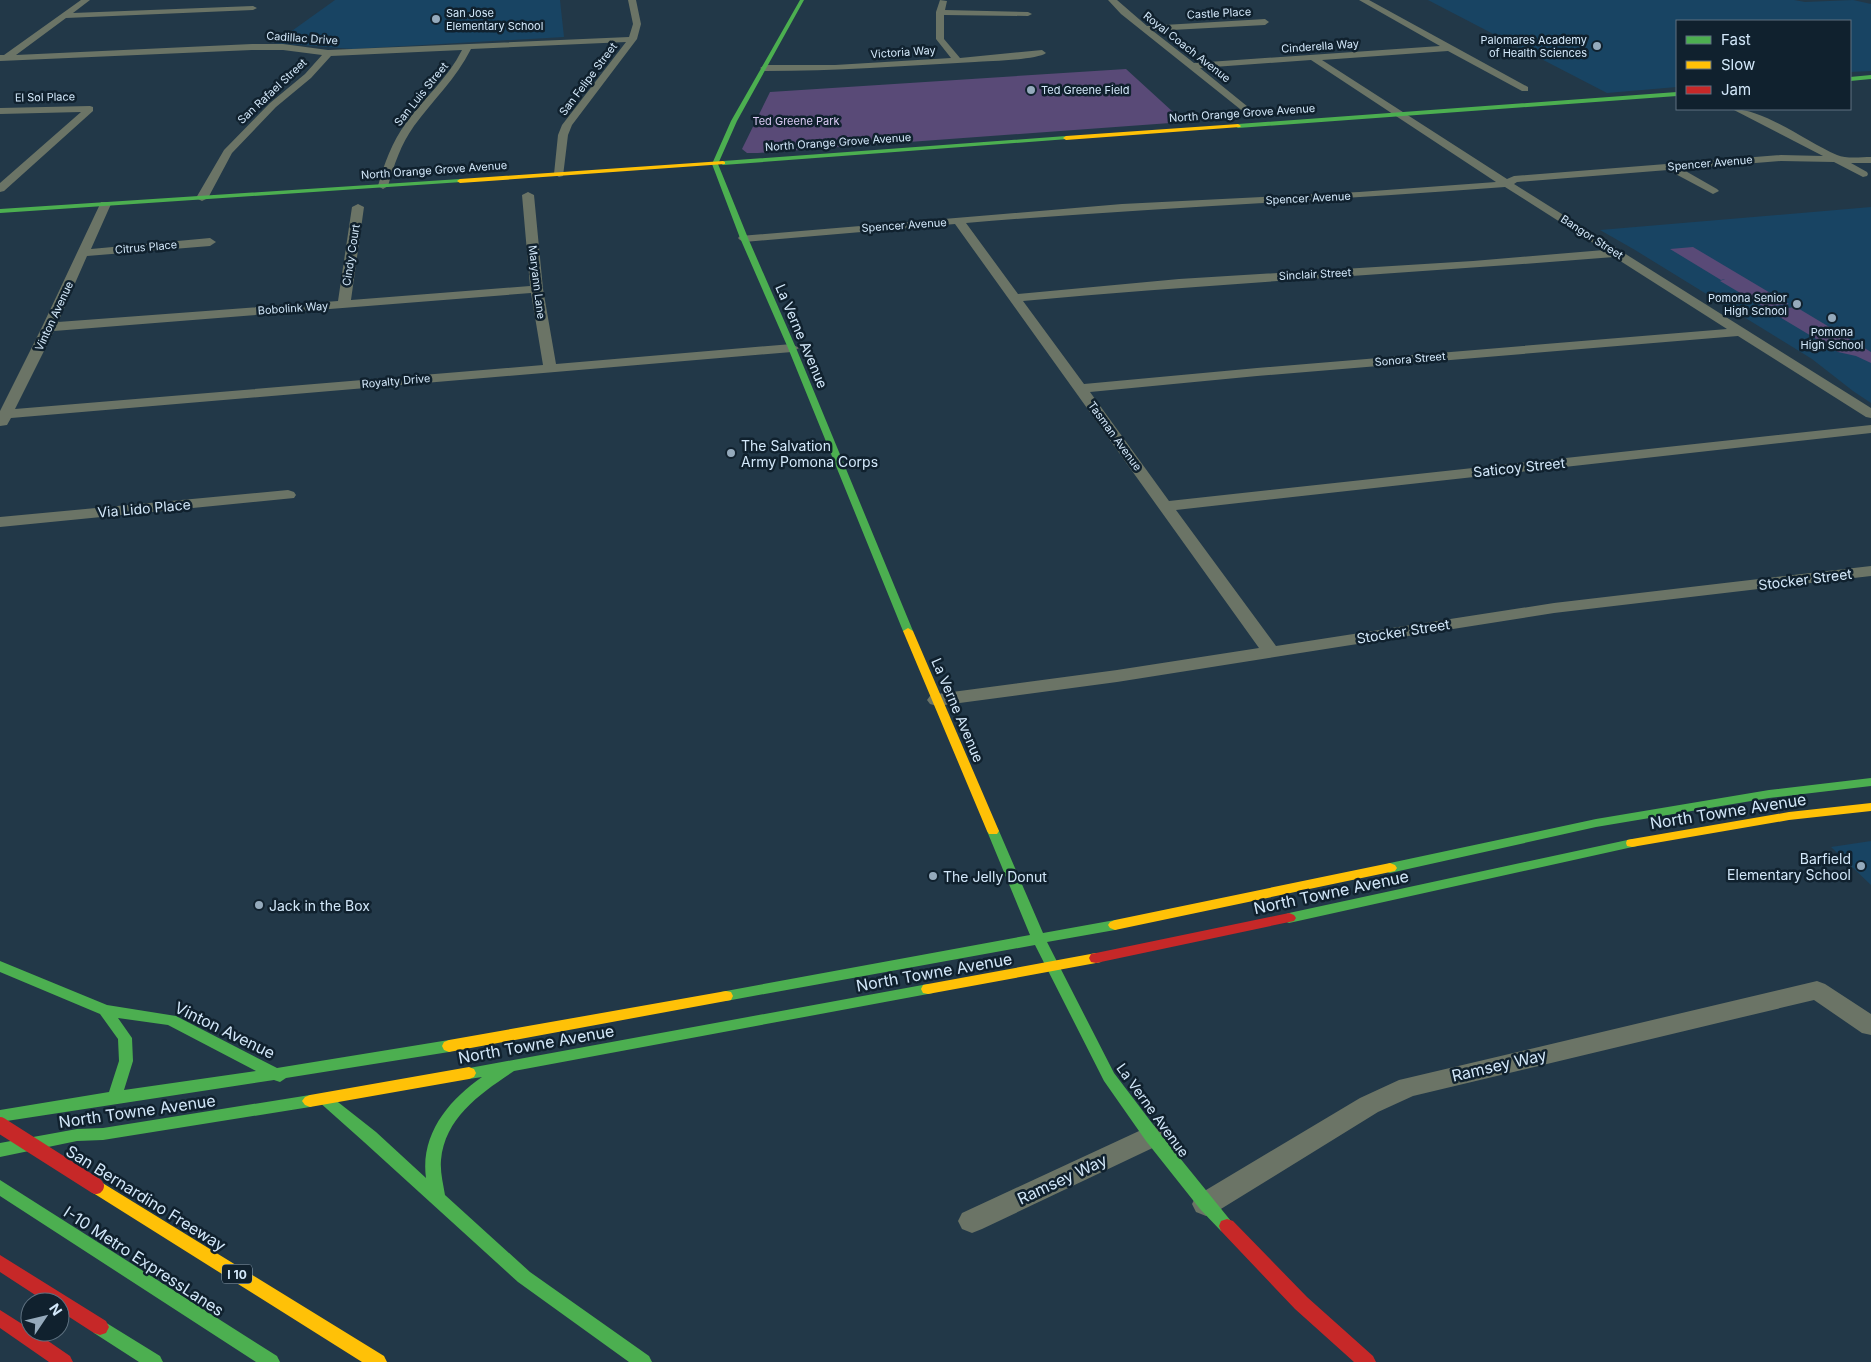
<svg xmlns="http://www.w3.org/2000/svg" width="1871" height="1362" font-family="Inter,sans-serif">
<rect width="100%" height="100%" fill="#223848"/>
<path fill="#184463" d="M 335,0 L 560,0 L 564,37 L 353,49 L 275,43 Z
M 1428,0 L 1794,0 L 1805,2 L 1853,0 L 1871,4 L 1871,71 L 1850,72 L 1850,21 L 1677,21 L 1677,87 L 1607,93 Z
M 1871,207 L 1871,403 L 1853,391 L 1812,359 L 1635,250 L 1600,230 Z
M 1871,841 L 1871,885 L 1831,847 Z"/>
<path fill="#594a77" d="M 1126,69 L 1184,122 L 758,153 L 747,153 L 742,149 L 770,92 Z
M 1693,247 L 1789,304 L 1764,307 L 1720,281 L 1725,279 L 1721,280 L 1670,249 Z
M 1796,307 L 1871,352 L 1871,363 L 1856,356 L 1838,352 L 1768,310 Z"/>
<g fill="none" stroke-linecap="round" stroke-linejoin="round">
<path fill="#6b7466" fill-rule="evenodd" d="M 81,0 L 90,0 L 73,13 L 253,6 L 257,8 L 253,10 L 66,18 L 16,55 L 252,44 L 283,44 L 328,50 L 629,37 L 633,24 L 628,0 L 636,0 L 641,24 L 637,39 L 572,125 L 568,135 L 563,176 L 559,177 L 554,174 L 558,135 L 562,125 L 626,42 L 471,49 C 456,79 433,100 414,126 C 401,144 394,165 388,186 L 383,189 L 378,186 C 384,164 392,142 406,123 C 424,98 448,78 462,50 L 331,56 L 311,78 L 276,107 L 232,153 L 208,198 L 202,201 L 196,198 L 224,150 L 270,103 L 305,74 L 322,55 L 283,50 L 252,50 L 0,61 L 0,55 L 4,55 Z
M 940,0 L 947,1 L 945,10 L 1028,12 L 1032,14 L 1028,16 L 944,15 L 944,39 L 960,58 L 1042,50 L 1046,53 C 1037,60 989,61 975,62 C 905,66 835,71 765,71 L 760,68 L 765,65 L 835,65 L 951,58 L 936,39 L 936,12 Z
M 1108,0 L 1117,0 L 1147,26 L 1265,19 L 1269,22 L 1265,25 L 1153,31 L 1194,63 L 1440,46 L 1359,0 L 1369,0 L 1528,87 L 1528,91 L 1522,91 L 1448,51 L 1322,60 L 1507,179 L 1514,176 L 1781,155 L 1823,156 L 1732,109 C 1765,109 1806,142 1837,155 C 1846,159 1861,157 1871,157 L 1871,163 L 1851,163 L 1867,172 L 1868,174 L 1867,176 L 1863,177 L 1834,162 L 1781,161 L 1682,169 L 1717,189 L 1719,191 L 1713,194 L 1668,170 L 1517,182 L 1514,184 L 1871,408 L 1871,418 L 1866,417 L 1738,336 L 1257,376 L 1090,392 L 1169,501 L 1871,425 L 1871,433 L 1176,510 L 1276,646 L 1554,603 L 1871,566 L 1871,576 L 1554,613 L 1117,682 L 937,706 L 930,704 L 927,700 L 930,696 L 937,694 L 1117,670 L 1259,648 L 955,224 L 744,242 L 740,240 L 738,238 L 740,236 L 1122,204 L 1359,192 L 1496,182 L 1311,60 L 1200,68 L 1253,111 L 1251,113 L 1245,113 L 1121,14 ZM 1505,187 L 1604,250 L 1473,261 L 1179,279 L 1018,294 L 966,223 C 1146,208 1325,201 1505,187 ZM 1614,257 L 1727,329 L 1257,368 L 1084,384 L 1023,301 C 1220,283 1417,273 1614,257 Z
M 90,106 L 93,107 L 93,111 L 4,191 L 0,192 L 0,183 L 81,112 L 0,114 L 0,108 Z
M 528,192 L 534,195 L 543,289 L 556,364 L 792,344 L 799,348 L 792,352 L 11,418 L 7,425 L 0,426 L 0,411 L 42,327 L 101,202 L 109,202 L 111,204 L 91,249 L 210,238 L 216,242 L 210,246 L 87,256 L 58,322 L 338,301 L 352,207 L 358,204 L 364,207 L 351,300 L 530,286 L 522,195 ZM 531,293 L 543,365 L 15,409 L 54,331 Z
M 288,490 L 294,492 L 296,495 L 294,498 L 0,527 L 0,517 Z
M 1817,981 L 1825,984 L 1871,1014 L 1871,1035 L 1862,1033 L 1814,1000 L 1413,1096 L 1378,1112 L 1216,1212 L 1206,1216 L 1196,1212 L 1192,1204 L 1196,1196 L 1360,1098 L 1399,1080 Z
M 1152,1125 L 1161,1128 L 1165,1136 L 1161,1144 L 982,1229 L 972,1233 L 962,1229 L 958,1221 L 962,1213 Z"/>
<path fill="#4caf50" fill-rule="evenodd" d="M 800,0 L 804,0 L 737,121 L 718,164 L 748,238 L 796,348 L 913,631 L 908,634 L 903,631 L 788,348 L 740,238 L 712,164 L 731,121 Z
M 1871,75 L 1871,79 L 1850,81 L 1850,77 Z
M 1677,92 L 1677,96 L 1238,128 L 1235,126 L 1238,124 Z
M 1066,136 L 1068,137 L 1068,139 L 723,165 L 720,163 L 723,161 Z
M 460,179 L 463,181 L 462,182 L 0,213 L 0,209 Z
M 1871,778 L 1871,786 L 1769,798 L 1596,827 L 1390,873 L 1385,871 L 1383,868 L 1385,865 L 1390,863 L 1596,819 L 1769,790 Z
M 993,827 L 997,828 L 999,831 L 1043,933 L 1115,920 L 1120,922 L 1122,925 L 1120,928 L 1115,930 L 1047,942 L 1114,1073 L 1158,1131 L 1235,1226 L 1233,1231 L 1227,1233 L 1221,1231 L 1200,1209 L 1146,1141 L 1104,1081 L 1035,945 L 726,1001 L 721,1000 L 719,996 L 721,992 L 726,991 L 1030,935 L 987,831 L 989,828 Z
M 1632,839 L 1637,840 L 1638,843 L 1637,846 L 1289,923 L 1284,921 L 1282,918 L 1284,915 L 1289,913 Z
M 0,961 L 107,1005 L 176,1016 L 277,1068 L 449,1040 L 454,1042 L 456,1046 L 454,1050 L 449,1052 L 286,1078 L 280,1082 L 274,1080 L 0,1122 L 0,1110 L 109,1092 L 119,1061 L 118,1039 L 100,1014 L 0,972 ZM 118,1018 L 168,1025 L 256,1071 L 124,1090 L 133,1061 L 132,1038 Z
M 928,984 L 933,985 L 935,989 L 933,993 L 928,994 L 514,1071 C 481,1093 445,1117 441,1160 C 440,1172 443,1183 445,1195 L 530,1272 L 649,1356 L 652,1362 L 629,1362 L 518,1282 L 364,1142 L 318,1101 L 315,1105 L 310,1107 L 103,1140 L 77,1141 L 0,1157 L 0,1143 L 77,1129 L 103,1128 L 310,1095 L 316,1099 L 319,1095 L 324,1093 L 329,1095 L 376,1132 L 426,1178 C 420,1134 449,1100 482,1077 L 469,1079 L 464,1077 L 462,1073 L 464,1069 Z
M 0,1180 L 277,1356 L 280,1362 L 256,1362 L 0,1196 Z
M 100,1319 L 160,1356 L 163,1362 L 139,1362 L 94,1333 L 91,1327 L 94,1321 Z"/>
<path fill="#ffc107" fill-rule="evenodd" d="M 1238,124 L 1241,126 L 1240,127 L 1066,140 L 1063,138 L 1066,136 Z
M 723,161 L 725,162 L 725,164 L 460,183 L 457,181 L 460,179 Z
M 908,628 L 913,631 L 999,831 L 997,834 L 989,834 L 987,831 L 903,631 Z
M 1871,803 L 1871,811 L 1789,820 L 1632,847 L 1627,846 L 1626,843 L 1627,840 L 1632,839 L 1789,812 Z
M 1390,863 L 1395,865 L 1397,868 L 1395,871 L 1115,930 L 1110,928 L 1108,925 L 1110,922 L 1115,920 Z
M 1096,953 L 1101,954 L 1103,958 L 1101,962 L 1096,963 L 928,994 L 923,993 L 921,989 L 923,985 L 928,984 Z
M 726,991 L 731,992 L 733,996 L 731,1000 L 726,1001 L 449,1052 L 444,1050 L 442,1046 L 444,1042 L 449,1040 Z
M 469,1067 L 474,1069 L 476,1073 L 474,1077 L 469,1079 L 310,1107 L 305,1105 L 302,1101 L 305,1097 L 310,1095 Z
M 96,1179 L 384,1356 L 387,1362 L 362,1362 L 90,1191 L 88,1186 L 90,1181 Z"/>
<path fill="#c62828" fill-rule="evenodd" d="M 1289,913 L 1294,915 L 1296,918 L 1294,921 L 1096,963 L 1091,962 L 1089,958 L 1091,954 L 1096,953 Z
M 1227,1219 L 1233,1221 L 1307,1297 L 1373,1356 L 1376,1362 L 1354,1362 L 1295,1309 L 1221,1231 L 1219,1226 L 1221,1221 Z
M 0,1255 L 106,1321 L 109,1327 L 106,1333 L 100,1335 L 94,1333 L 60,1311 L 60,1302 L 46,1302 L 0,1272 Z
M 0,1310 L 30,1329 L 30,1332 L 35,1332 L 70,1356 L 73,1362 L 49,1362 L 0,1328 Z"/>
<path stroke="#c62828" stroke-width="16" d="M 0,1125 L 96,1186"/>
</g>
<g fill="#95aabc" stroke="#10212e" stroke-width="2">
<circle cx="436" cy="19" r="5"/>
<circle cx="1597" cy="46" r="5"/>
<circle cx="1031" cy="90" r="5"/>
<circle cx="1797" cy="304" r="5"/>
<circle cx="1832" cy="318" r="5"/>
<circle cx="731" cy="453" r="5"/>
<circle cx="1861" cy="866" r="5"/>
<circle cx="933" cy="876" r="5"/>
<circle cx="259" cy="905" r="5"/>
</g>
<g text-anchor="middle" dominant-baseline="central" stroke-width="5" stroke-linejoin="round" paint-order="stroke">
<g font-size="11" fill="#d3e8fa" stroke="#10212e" text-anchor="start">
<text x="446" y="13">San Jose<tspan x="446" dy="13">Elementary School</tspan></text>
<text x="1587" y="40" text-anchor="end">Palomares Academy<tspan x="1587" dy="13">of Health Sciences</tspan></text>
<text x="1041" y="90">Ted Greene Field</text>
<text x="1787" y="298" text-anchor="end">Pomona Senior<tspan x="1787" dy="13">High School</tspan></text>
<text x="1832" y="332" text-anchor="middle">Pomona<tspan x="1832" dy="13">High School</tspan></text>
</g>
<g font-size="11" fill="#d3e8fa" stroke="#10212e">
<text transform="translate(1219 13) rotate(-3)">Castle Place</text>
<text transform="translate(302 38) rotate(4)">Cadillac Drive</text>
<text transform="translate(1320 46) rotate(-4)">Cinderella Way</text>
<text transform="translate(1187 47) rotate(38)">Royal Coach Avenue</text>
<text transform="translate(903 52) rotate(-4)">Victoria Way</text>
<text transform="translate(588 79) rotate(-53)">San Felipe Street</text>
<text transform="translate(272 91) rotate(-43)">San Rafael Street</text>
<text transform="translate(421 94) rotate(-51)">San Luis Street</text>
<text transform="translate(45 97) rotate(-1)">El Sol Place</text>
<text transform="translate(1242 113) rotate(-4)">North Orange Grove Avenue</text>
<text transform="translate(838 142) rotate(-4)">North Orange Grove Avenue</text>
<text transform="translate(1710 163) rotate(-5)">Spencer Avenue</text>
<text transform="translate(434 170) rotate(-4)">North Orange Grove Avenue</text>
<text transform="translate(1308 198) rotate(-3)">Spencer Avenue</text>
<text transform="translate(904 225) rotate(-4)">Spencer Avenue</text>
<text transform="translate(1592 237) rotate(33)">Bangor Street</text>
<text transform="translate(146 247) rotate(-5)">Citrus Place</text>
<text transform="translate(351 255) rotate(-81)">Cindy Court</text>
<text transform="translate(1315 274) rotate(-3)">Sinclair Street</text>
<text transform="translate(537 282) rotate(83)">Maryann Lane</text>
<text transform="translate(293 308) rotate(-4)">Bobolink Way</text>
<text transform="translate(54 316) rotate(-65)">Vinton Avenue</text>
<text transform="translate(1410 359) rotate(-5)">Sonora Street</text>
<text transform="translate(396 381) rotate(-5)">Royalty Drive</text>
<text transform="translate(1115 436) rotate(54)">Tasman Avenue</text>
</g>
<g font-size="11" fill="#dbcbf4" stroke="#10212e">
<text x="796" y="121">Ted Greene Park</text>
</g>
<rect fill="#10212e" stroke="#98acbd" stroke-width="1" x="222" y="1264.5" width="30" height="19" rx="4"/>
<g font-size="12" font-weight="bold" fill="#d3e8fa">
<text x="237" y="1274">I 10</text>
</g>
<g font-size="14" fill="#d3e8fa" stroke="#10212e">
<text transform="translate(802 336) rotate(67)">La Verne Avenue</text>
<text transform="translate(1519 467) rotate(-6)">Saticoy Street</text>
<text transform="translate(144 508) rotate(-5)">Via Lido Place</text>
<text transform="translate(1805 579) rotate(-7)">Stocker Street</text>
<text transform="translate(1403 631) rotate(-9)">Stocker Street</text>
<text transform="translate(958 710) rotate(67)">La Verne Avenue</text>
<text transform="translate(1153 1110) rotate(54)">La Verne Avenue</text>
</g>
<g font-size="14" fill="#d3e8fa" stroke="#10212e" text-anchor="start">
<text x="741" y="445">The Salvation<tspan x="741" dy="16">Army Pomona Corps</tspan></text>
<text x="1851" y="858" text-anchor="end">Barfield<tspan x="1851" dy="16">Elementary School</tspan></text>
<text x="943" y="876">The Jelly Donut</text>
<text x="269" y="905">Jack in the Box</text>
</g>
<g font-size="16" fill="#d3e8fa" stroke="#10212e">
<text transform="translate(1728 811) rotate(-9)">North Towne Avenue</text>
<text transform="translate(1331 892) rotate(-12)">North Towne Avenue</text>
<text transform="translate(934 972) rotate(-10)">North Towne Avenue</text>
<text transform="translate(225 1030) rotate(26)">Vinton Avenue</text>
<text transform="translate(536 1044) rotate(-10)">North Towne Avenue</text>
<text transform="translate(1499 1065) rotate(-13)">Ramsey Way</text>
<text transform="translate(137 1111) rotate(-8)">North Towne Avenue</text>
<text transform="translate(1062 1179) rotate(-25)">Ramsey Way</text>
<text transform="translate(146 1198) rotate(32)">San Bernardino Freeway</text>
<text transform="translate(144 1261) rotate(33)">I-10 Metro ExpressLanes</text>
</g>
</g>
<rect x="1676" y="20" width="175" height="90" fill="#10212e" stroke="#5e7180"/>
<rect x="1686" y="36" width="25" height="8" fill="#4caf50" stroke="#5e7180"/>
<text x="1721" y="45" font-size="15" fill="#d3e8fa">Fast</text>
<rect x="1686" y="61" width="25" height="8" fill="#ffc107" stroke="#5e7180"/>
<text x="1721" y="70" font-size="15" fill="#d3e8fa">Slow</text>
<rect x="1686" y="86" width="25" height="8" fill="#c62828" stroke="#5e7180"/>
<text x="1721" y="95" font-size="15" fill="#d3e8fa">Jam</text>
<g transform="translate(45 1317) rotate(55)"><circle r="24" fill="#10212e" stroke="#5e7180"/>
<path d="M0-4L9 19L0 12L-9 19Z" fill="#95aabc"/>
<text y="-8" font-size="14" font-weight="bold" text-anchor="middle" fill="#d3e8fa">N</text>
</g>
</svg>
